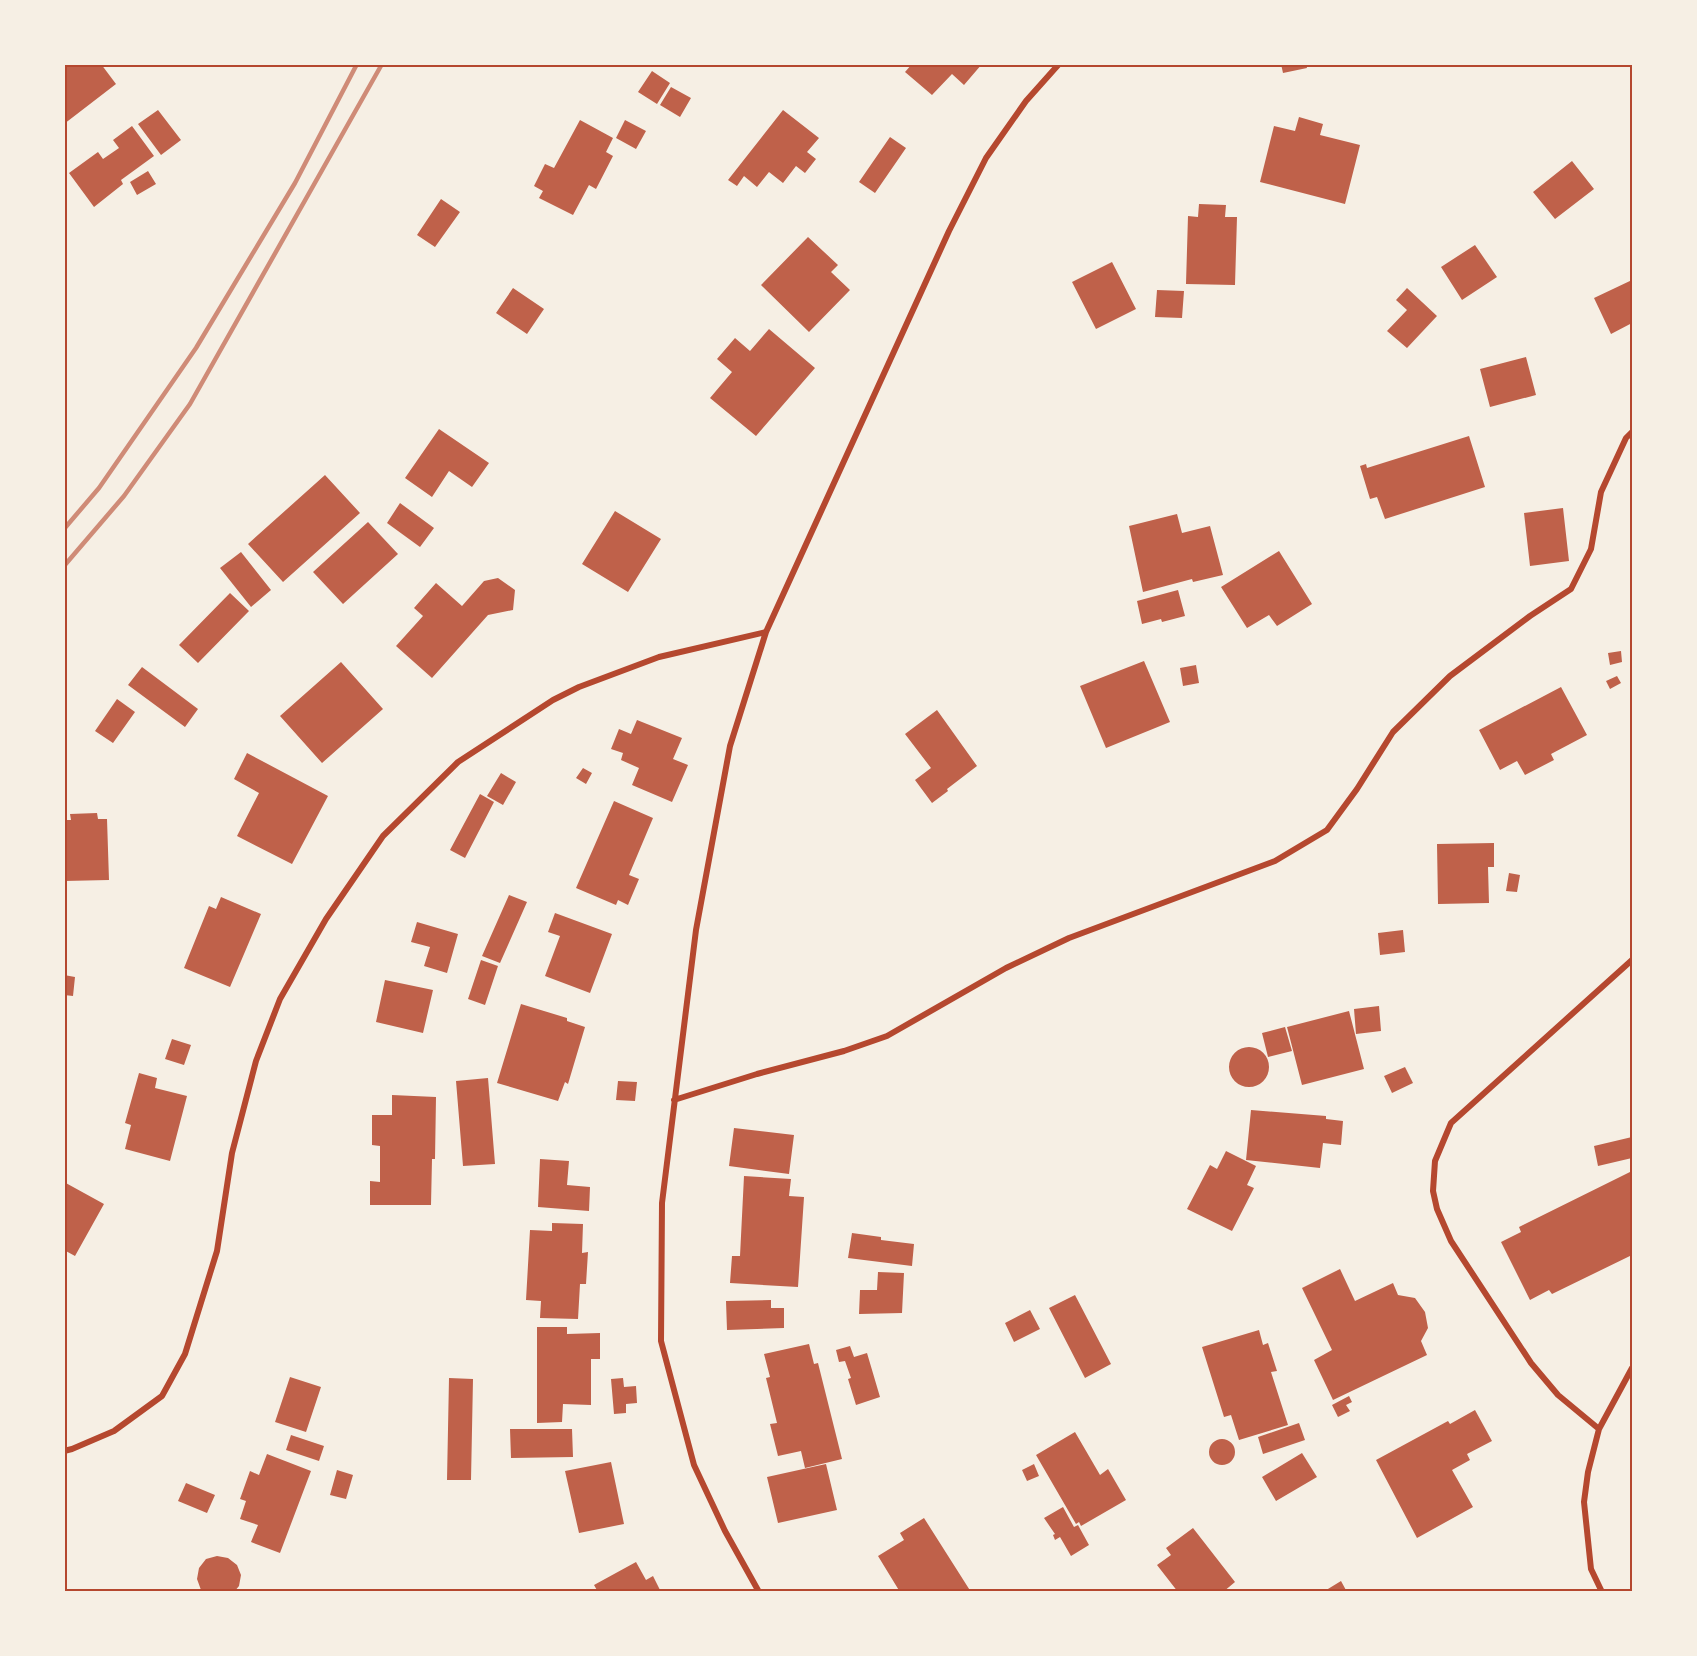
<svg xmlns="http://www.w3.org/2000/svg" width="1697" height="1656" font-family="Georgia,serif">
<rect width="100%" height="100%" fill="#f6efe4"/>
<path fill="#bf614a" d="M 64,64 L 101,64 L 116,84 L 64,124 Z
M 912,64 L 982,64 L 964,85 L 952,74 L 932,95 L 905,72 Z
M 1281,64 L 1306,64 L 1307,68 L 1283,73 Z
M 652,71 L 670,83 L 657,104 L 638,92 Z
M 671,87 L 691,98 L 680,117 L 660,105 Z
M 158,110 L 181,140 L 161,155 L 138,124 Z
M 783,110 L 819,138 L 807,152 L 816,159 L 805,173 L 796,166 L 783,183 L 769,172 L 757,187 L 744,176 L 737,186 L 728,180 Z
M 1299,117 L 1323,124 L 1320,135 L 1360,145 L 1345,204 L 1260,182 L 1274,126 L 1295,131 Z
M 580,120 L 613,138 L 606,152 L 613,156 L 596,189 L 589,185 L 573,215 L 539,198 L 543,191 L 534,186 L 545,164 L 554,168 Z
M 625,120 L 646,131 L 636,149 L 616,138 Z
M 132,126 L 154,156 L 121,180 L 123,184 L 94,207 L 69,173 L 98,152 L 103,159 L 119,148 L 113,140 Z
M 890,137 L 906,148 L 875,193 L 859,182 Z
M 1572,161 L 1594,189 L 1555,219 L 1533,192 Z
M 148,171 L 156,184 L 137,195 L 130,182 Z
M 441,199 L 460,212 L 435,247 L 417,235 Z
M 1199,204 L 1226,205 L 1225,217 L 1237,217 L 1235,285 L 1186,284 L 1188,216 L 1198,217 Z
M 808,237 L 838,265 L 831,272 L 850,290 L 809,332 L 761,285 Z
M 1475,245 L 1497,277 L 1462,300 L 1441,267 Z
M 1112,262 L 1136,309 L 1096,329 L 1072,282 Z
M 1632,280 L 1632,323 L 1611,334 L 1594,298 Z
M 513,288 L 544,309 L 527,334 L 496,313 Z
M 1407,288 L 1437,316 L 1407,348 L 1387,331 L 1407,310 L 1396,300 Z
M 1157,290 L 1184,291 L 1182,318 L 1155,317 Z
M 769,329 L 815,368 L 756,436 L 710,398 L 732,372 L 717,359 L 735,338 L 750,351 Z
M 1526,357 L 1536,395 L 1490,407 L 1480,369 Z
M 439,429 L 489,463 L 472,487 L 449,471 L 432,497 L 405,478 Z
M 1469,436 L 1485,487 L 1385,519 L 1377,497 L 1370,499 L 1360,466 L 1366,464 L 1367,468 Z
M 325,475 L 360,513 L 283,582 L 248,544 Z
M 400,503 L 434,528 L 420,547 L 387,523 Z
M 1563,508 L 1569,561 L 1530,566 L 1524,513 Z
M 615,511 L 661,539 L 628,592 L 582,564 Z
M 1177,514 L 1182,533 L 1210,526 L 1223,575 L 1193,582 L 1192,579 L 1143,592 L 1129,526 Z
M 368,522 L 398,554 L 343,604 L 313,572 Z
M 1279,551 L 1312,604 L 1277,626 L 1269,615 L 1247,628 L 1221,587 Z
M 241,552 L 271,590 L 251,607 L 220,568 Z
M 498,578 L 515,590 L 513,610 L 488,615 L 432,678 L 396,646 L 423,616 L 414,608 L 436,583 L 462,606 L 484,581 Z
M 1178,590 L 1185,616 L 1162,622 L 1161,619 L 1142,624 L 1137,601 Z
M 230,593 L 249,611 L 198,663 L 179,645 Z
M 1621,651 L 1622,662 L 1610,665 L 1608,653 Z
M 1144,661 L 1170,722 L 1106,748 L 1080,686 Z
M 341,662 L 383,709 L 322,763 L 280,716 Z
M 1196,665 L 1199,683 L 1183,686 L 1180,668 Z
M 142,667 L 198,709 L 185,727 L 128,685 Z
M 1617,676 L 1621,683 L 1610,689 L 1606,681 Z
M 1561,687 L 1587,735 L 1551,754 L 1554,760 L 1525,775 L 1517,761 L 1500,770 L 1479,730 Z
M 117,699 L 135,712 L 113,743 L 95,731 Z
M 937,710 L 977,766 L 947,789 L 948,791 L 932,803 L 915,780 L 931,768 L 905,734 Z
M 637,720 L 682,738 L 673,759 L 688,765 L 672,802 L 632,785 L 639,768 L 621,760 L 623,753 L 611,749 L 619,729 L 631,734 Z
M 247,753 L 328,796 L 292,864 L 237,836 L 259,793 L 234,779 Z
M 583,768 L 592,773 L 586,784 L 576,778 Z
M 501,773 L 516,782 L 503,805 L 487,796 Z
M 480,794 L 494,802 L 465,858 L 450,850 Z
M 614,801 L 653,818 L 629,875 L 639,879 L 628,905 L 618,900 L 616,905 L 576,888 Z
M 97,813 L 98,819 L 107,819 L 109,880 L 64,881 L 64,820 L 71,820 L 70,814 Z
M 1494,843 L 1494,867 L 1488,867 L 1489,903 L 1438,904 L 1437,844 Z
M 1509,873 L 1520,875 L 1517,892 L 1506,891 Z
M 509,895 L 527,902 L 500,963 L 482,956 Z
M 221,897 L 261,914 L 230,987 L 184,968 L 209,906 L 216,909 Z
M 555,913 L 612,934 L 590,993 L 545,976 L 560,936 L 548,932 Z
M 417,922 L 458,934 L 447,973 L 424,966 L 430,947 L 411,942 Z
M 1403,930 L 1405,952 L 1380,955 L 1378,933 Z
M 481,960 L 498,966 L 485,1005 L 468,999 Z
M 64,975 L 75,977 L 73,996 L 64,995 Z
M 385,980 L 433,990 L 423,1033 L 376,1022 Z
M 521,1004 L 567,1018 L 567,1021 L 585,1027 L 568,1084 L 565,1082 L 558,1101 L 497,1083 Z
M 1379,1006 L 1381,1031 L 1356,1034 L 1354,1009 Z
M 1349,1011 L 1364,1069 L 1302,1085 L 1287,1027 Z
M 1285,1027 L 1292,1051 L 1268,1057 L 1262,1033 Z
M 172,1039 L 191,1045 L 184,1065 L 165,1059 Z
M1229 1067a20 20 0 1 1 40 0a20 20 0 1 1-40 0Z
M 1405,1067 L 1413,1083 L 1392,1093 L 1384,1076 Z
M 139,1073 L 157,1078 L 155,1088 L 187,1096 L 170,1161 L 125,1149 L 131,1125 L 125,1123 Z
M 488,1078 L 495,1164 L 463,1166 L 456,1081 Z
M 618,1081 L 637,1082 L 635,1101 L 616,1100 Z
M 392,1095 L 436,1097 L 435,1159 L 432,1159 L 431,1205 L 370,1205 L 370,1181 L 380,1182 L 380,1146 L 372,1145 L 372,1115 L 392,1115 Z
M 1251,1110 L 1326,1116 L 1326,1119 L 1343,1121 L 1341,1145 L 1323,1143 L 1320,1168 L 1246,1160 Z
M 734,1128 L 794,1135 L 789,1174 L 729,1166 Z
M 1632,1137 L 1632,1158 L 1598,1166 L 1594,1146 Z
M 1226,1151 L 1256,1166 L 1247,1185 L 1254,1188 L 1232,1231 L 1187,1209 L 1210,1165 L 1217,1169 Z
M 540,1159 L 569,1161 L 567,1185 L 590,1187 L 589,1211 L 538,1207 Z
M 1632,1171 L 1632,1255 L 1552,1294 L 1549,1290 L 1530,1300 L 1501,1242 L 1521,1232 L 1519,1227 Z
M 744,1176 L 791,1179 L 789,1196 L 804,1197 L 798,1287 L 730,1283 L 732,1256 L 740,1256 Z
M 64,1182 L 104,1204 L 75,1256 L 64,1250 Z
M 552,1223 L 583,1224 L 582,1253 L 588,1252 L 586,1284 L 580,1284 L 578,1319 L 540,1318 L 541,1301 L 526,1300 L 530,1230 L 552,1231 Z
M 852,1233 L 881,1237 L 881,1240 L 914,1244 L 912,1266 L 848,1258 Z
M 1340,1269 L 1355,1301 L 1393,1283 L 1398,1295 L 1415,1298 L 1425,1312 L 1428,1328 L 1421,1341 L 1427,1355 L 1333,1400 L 1314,1360 L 1332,1350 L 1302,1288 Z
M 878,1272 L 904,1273 L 902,1313 L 859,1314 L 860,1290 L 877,1290 Z
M 1075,1295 L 1111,1364 L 1085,1378 L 1049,1308 Z
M 771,1300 L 771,1308 L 784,1308 L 784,1328 L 727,1330 L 726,1301 Z
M 1030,1310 L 1040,1329 L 1014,1342 L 1005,1323 Z
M 537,1327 L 567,1327 L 567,1334 L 600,1333 L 600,1359 L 591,1359 L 591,1405 L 563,1404 L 562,1422 L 537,1423 Z
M 1259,1330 L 1263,1345 L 1268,1343 L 1277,1371 L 1271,1372 L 1288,1425 L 1239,1440 L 1231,1415 L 1224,1417 L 1202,1347 Z
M 809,1344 L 814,1364 L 818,1363 L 842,1459 L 805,1468 L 801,1451 L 778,1456 L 770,1424 L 777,1423 L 766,1378 L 770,1377 L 764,1354 Z
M 850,1346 L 854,1357 L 867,1353 L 880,1397 L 856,1405 L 848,1379 L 851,1378 L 845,1361 L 839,1362 L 836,1350 Z
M 290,1377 L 321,1387 L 306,1432 L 275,1422 Z
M 449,1378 L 473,1379 L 471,1480 L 447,1480 Z
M 623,1378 L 624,1387 L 636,1386 L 637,1403 L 626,1404 L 626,1413 L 614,1414 L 611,1379 Z
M 1349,1396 L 1352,1402 L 1346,1405 L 1350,1411 L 1338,1417 L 1332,1405 Z
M 1475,1410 L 1492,1441 L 1467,1454 L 1470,1460 L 1452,1470 L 1473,1507 L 1417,1538 L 1376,1460 L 1448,1421 L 1450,1424 Z
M 1299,1423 L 1305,1440 L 1263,1454 L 1258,1437 Z
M 510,1429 L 572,1429 L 573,1457 L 511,1458 Z
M 1075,1432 L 1100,1475 L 1108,1469 L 1126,1500 L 1081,1526 L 1079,1522 L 1076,1524 L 1036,1455 Z
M 291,1435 L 324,1446 L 319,1461 L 286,1450 Z
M1209 1452a13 13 0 1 1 26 0a13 13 0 1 1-26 0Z
M 1302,1453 L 1317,1477 L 1276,1501 L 1262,1477 Z
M 267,1454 L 311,1471 L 280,1553 L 251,1542 L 258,1525 L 240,1519 L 246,1501 L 240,1499 L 250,1471 L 259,1475 Z
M 611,1462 L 624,1524 L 579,1533 L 565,1471 Z
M 826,1464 L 837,1510 L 778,1523 L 767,1477 Z
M 1034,1464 L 1039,1476 L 1027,1481 L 1022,1470 Z
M 337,1470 L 353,1475 L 346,1499 L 330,1495 Z
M 186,1483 L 215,1495 L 207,1513 L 178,1501 Z
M 1063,1507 L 1074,1527 L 1078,1525 L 1089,1545 L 1071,1556 L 1060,1537 L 1055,1540 L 1053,1535 L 1055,1534 L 1044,1518 Z
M 924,1518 L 971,1592 L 900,1592 L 878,1556 L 904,1540 L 900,1533 Z
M 1193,1528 L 1235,1582 L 1223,1592 L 1178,1592 L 1157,1565 L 1171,1555 L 1166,1548 Z
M 217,1556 L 228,1558 L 237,1565 L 241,1575 L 239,1586 L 234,1592 L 203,1592 L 201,1590 L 197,1579 L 199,1568 L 206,1559 Z
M 636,1562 L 646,1580 L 653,1576 L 661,1592 L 598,1592 L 594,1585 Z
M 1341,1581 L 1347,1592 L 1323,1592 Z"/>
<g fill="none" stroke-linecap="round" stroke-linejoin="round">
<path stroke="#b5482f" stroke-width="6" d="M 674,1100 L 757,1074 L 844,1051 L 887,1036 L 1006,968 L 1069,938 L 1275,861 L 1327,830 L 1357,789 L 1393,732 L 1450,676 L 1530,616 L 1571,589 L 1591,549 L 1601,492 L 1626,438 L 1632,432
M 1599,1429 L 1558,1395 L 1531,1363 L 1451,1241 L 1437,1209 L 1433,1191 L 1435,1161 L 1451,1123 L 1632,960
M 64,1451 L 72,1449 L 114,1431 L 162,1396 L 185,1354 L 217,1251 L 232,1153 L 256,1061 L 280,999 L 326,919 L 383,836 L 458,762 L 553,700 L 579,687 L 659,657 L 766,632
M 759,1592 L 725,1531 L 694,1465 L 661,1341 L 662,1203 L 696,930 L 730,746 L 766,632 L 949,231 L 986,158 L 1026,101 L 1059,64
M 1602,1592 L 1591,1569 L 1584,1502 L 1588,1472 L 1599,1429 L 1632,1368"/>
<path stroke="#cf8b77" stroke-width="4.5" d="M 64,529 L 99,488 L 196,348 L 295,183 L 357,64
M 64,566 L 124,496 L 190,404 L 382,64"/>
</g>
<rect width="1697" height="1656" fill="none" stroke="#f6efe4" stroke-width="132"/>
<rect x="66" y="66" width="1565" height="1524" fill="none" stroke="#b5482f" stroke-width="2"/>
</svg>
